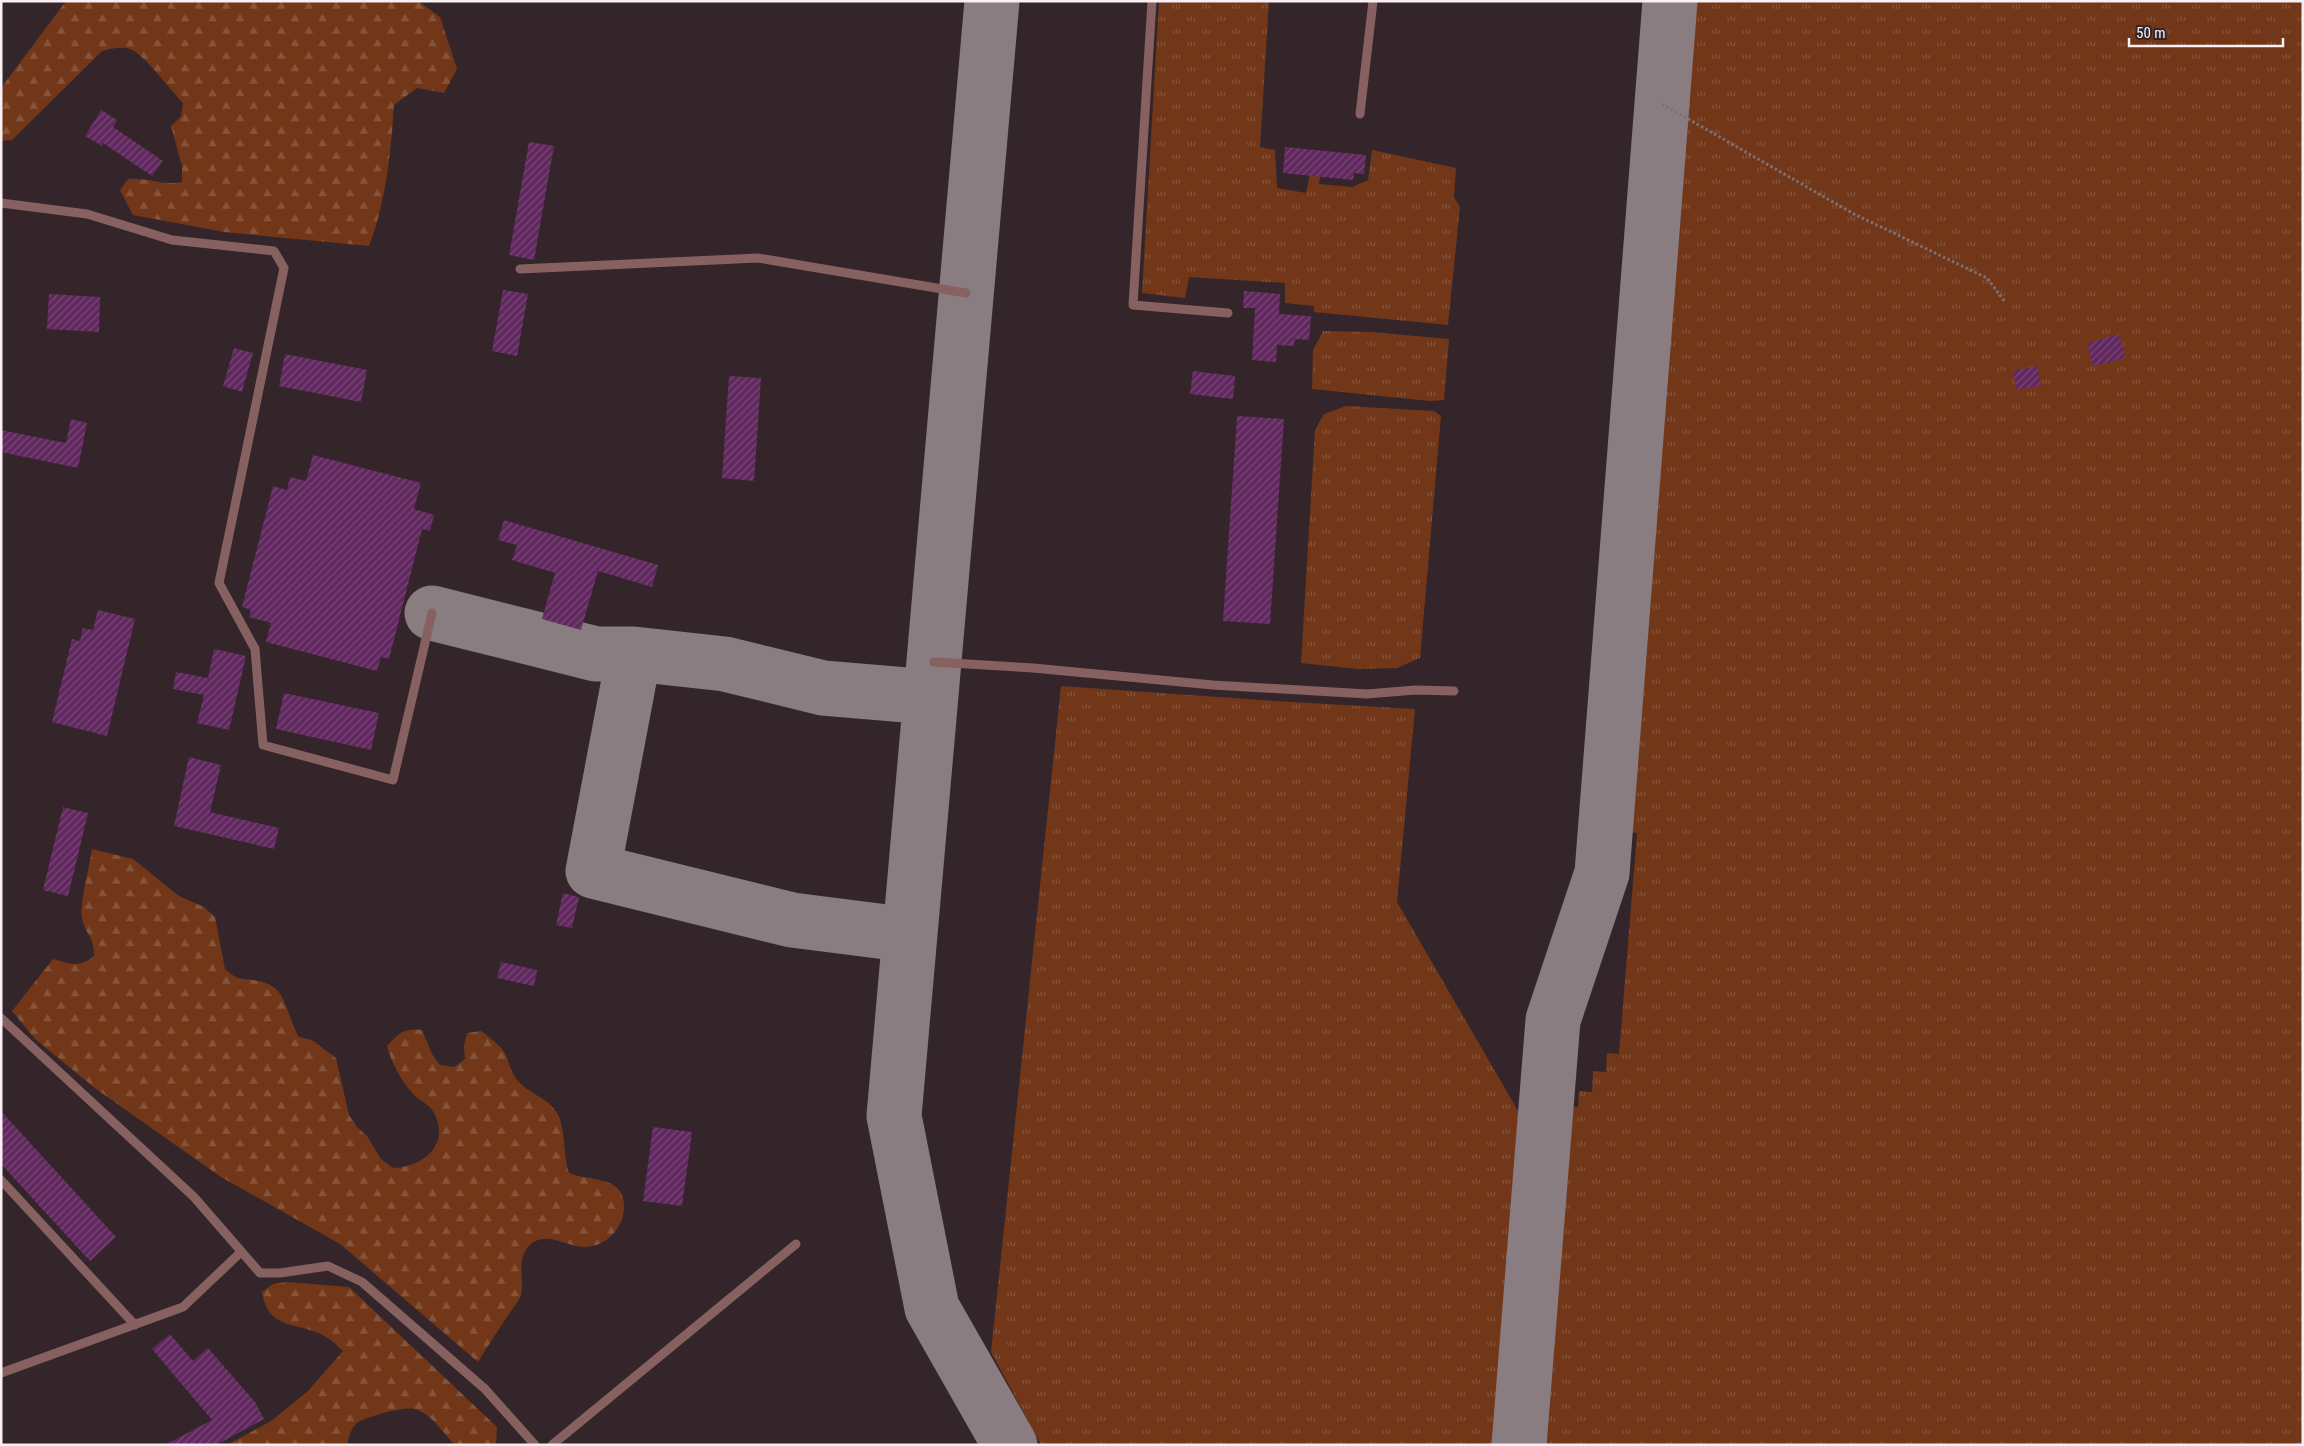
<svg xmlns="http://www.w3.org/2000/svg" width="2304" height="1446" font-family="'Roboto Condensed',sans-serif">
<defs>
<pattern id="grass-tufts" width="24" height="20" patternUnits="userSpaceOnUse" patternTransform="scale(1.25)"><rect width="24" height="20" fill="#713718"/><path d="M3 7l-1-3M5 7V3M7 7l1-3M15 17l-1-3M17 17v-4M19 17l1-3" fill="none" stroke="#86543a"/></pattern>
<pattern id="forest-firs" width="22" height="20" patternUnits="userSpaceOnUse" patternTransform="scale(1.25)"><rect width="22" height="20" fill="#713718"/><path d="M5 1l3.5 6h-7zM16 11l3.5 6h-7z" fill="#86543a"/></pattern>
<pattern id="building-hatch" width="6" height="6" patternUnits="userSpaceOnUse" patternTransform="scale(1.25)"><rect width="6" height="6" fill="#61285f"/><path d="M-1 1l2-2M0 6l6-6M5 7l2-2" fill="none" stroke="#794876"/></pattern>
</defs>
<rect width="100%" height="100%" fill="#33252a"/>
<path fill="url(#grass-tufts)" d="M 1159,1 L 1269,1 L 1260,147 L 1275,150 L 1277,188 L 1306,193 L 1314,153 L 1323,156 L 1319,184 L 1352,187 L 1368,180 L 1372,150 L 1456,168 L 1454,197 L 1460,207 L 1448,325 L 1314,312 L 1314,306 L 1285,303 L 1285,283 L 1189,277 L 1185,298 L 1142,293 Z
M 1685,1 L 2303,1 L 2303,1445 L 1541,1445 L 1567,1107 L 1578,1107 L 1579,1091 L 1592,1092 L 1593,1071 L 1606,1072 L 1607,1053 L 1619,1054 L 1637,833 L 1619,831 Z
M 1323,331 L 1371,332 L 1449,339 L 1444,400 L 1430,401 L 1312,389 L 1313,350 Z
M 1346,406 L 1434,411 L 1441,416 L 1420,658 L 1397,668 L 1358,669 L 1301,663 L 1315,430 L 1324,414 Z
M 1061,686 L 1274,701 L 1415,709 L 1397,902 L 1521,1116 L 1495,1445 L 1041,1445 L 991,1352 Z"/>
<path fill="url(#forest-firs)" d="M 66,1 L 418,1 L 440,17 L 457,69 L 444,93 L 417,88 L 394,105 C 391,152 386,202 369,246 L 224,232 L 133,215 L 120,190 L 128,179 C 147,177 163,186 182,182 L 182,166 L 171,126 L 181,116 L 183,103 C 170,90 144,54 130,49 C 122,46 110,49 102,51 L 12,140 L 1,141 L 1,88 Z
M 92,849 L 133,859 L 179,896 L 204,907 L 215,917 L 225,969 C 229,972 234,977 238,978 C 250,980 265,980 275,988 C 286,997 290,1023 299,1037 L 312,1040 L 336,1058 L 349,1115 L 357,1127 L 367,1136 L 381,1159 L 393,1168 C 422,1167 451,1145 434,1113 C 431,1106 421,1101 415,1096 C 402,1083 391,1062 387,1046 C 399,1033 404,1028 422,1030 L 432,1054 L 440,1065 L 454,1067 L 465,1059 L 464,1046 L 467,1033 L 481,1031 C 489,1037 498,1043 504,1052 C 510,1062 510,1073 519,1082 C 532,1096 552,1099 559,1117 C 566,1135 563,1155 569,1173 C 590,1182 625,1175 624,1207 C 624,1227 607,1246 586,1247 C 569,1248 547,1230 531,1244 C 515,1258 525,1277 521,1295 C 519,1301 513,1308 509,1314 C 498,1330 488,1346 478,1362 L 340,1244 L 221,1177 L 96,1089 L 35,1039 L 12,1011 L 53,959 C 71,964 79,968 94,956 C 94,936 86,935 82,919 C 79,906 90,865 92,849 Z
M 287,1282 L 349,1287 L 497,1427 L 496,1445 L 455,1445 C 443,1433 432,1414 415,1409 C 405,1406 363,1417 356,1424 C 350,1430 349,1437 347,1445 L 227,1445 L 271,1421 L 308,1391 L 343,1351 C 337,1345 329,1338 321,1334 C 293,1322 268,1329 262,1292 L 273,1284 Z"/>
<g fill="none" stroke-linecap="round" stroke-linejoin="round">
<path stroke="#897d81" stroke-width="55" d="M 992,1 L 894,1116 L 932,1308 L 1010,1445
M 432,613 L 596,654 L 634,654 L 725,664 L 823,688 L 930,697
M 634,654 L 593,871 L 792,920 L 910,935
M 1519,1445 L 1553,1020 L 1602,873 L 1670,1"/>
</g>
<path fill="url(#building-hatch)" d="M 101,110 L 117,120 L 113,127 L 163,161 L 152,176 L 103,143 L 102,146 L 85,136 Z
M 529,142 L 554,146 L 534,260 L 509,255 Z
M 1285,147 L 1366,155 L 1364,174 L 1354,173 L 1353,180 L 1283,173 Z
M 503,290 L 528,294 L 517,356 L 492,351 Z
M 1244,291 L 1280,294 L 1279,314 L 1311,316 L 1309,340 L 1295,339 L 1294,346 L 1277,345 L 1276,362 L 1252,360 L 1255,308 L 1243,308 Z
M 49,294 L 100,297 L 99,332 L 47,329 Z
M 2119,334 L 2125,358 L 2093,366 L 2087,343 Z
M 234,348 L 253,353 L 242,392 L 223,386 Z
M 285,354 L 367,370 L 361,402 L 279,386 Z
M 2037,366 L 2041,385 L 2017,390 L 2013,371 Z
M 1193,371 L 1235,376 L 1233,399 L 1190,394 Z
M 729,376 L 761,378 L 754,481 L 722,478 Z
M 1237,416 L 1284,419 L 1270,624 L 1223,621 Z
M 71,419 L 87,423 L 78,468 L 1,452 L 1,430 L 66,443 Z
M 313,455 L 421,483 L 414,509 L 434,515 L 430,531 L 422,529 L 389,659 L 381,657 L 377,671 L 266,642 L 271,623 L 249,617 L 251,610 L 242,607 L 273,486 L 287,490 L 290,477 L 306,481 Z
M 504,520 L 658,565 L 652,587 L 598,571 L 581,630 L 542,619 L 555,573 L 512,560 L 517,545 L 498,540 Z
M 98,610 L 135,619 L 107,736 L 52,722 L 72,639 L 80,641 L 83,628 L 93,630 Z
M 214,649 L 246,656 L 229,730 L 197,723 L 204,695 L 173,689 L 176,672 L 208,678 Z
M 284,693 L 379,713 L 371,750 L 276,729 Z
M 189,757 L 221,765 L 210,812 L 279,828 L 274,849 L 174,826 Z
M 63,807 L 88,813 L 68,896 L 43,890 Z
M 563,893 L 579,897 L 572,928 L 556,925 Z
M 501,962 L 537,970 L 534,986 L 497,978 Z
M 1,1111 L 116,1237 L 90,1261 L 1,1164 Z
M 653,1127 L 692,1132 L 682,1206 L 643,1201 Z
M 170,1334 L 193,1361 L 208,1348 L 255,1402 L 264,1419 L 216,1445 L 165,1445 L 212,1420 L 152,1349 Z"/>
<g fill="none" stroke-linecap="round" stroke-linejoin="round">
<path stroke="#7d7175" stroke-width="3" stroke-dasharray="2.5 2.5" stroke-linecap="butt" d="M 1662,104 L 1854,214 L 1987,278 L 2005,302"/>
<path stroke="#876160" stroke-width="9" d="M 1152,1 L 1133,305 L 1228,313
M 1360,114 L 1373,1
M 1,203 L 87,214 L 172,240 L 274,251 L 284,268 L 219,583 L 255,649 L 263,745 L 393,780 L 432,613
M 520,269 L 758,258 L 966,293
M 934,662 L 1033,668 L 1213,685 L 1367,694 L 1415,690 L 1454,691
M 1,1018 L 194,1197 L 260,1273 L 280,1273 L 328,1266 L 362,1282 L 485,1389 L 535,1445
M 1,1180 L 135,1325
M 1,1373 L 183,1307 L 241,1252
M 552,1445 L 796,1244"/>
</g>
<rect width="2304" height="1446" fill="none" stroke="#faf0f3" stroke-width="5"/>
<path d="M2129 38v8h154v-8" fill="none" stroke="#faf0f3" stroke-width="2.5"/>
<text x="2136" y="38" font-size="15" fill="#faf0f3" stroke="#33252a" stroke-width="4" paint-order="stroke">50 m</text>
</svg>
